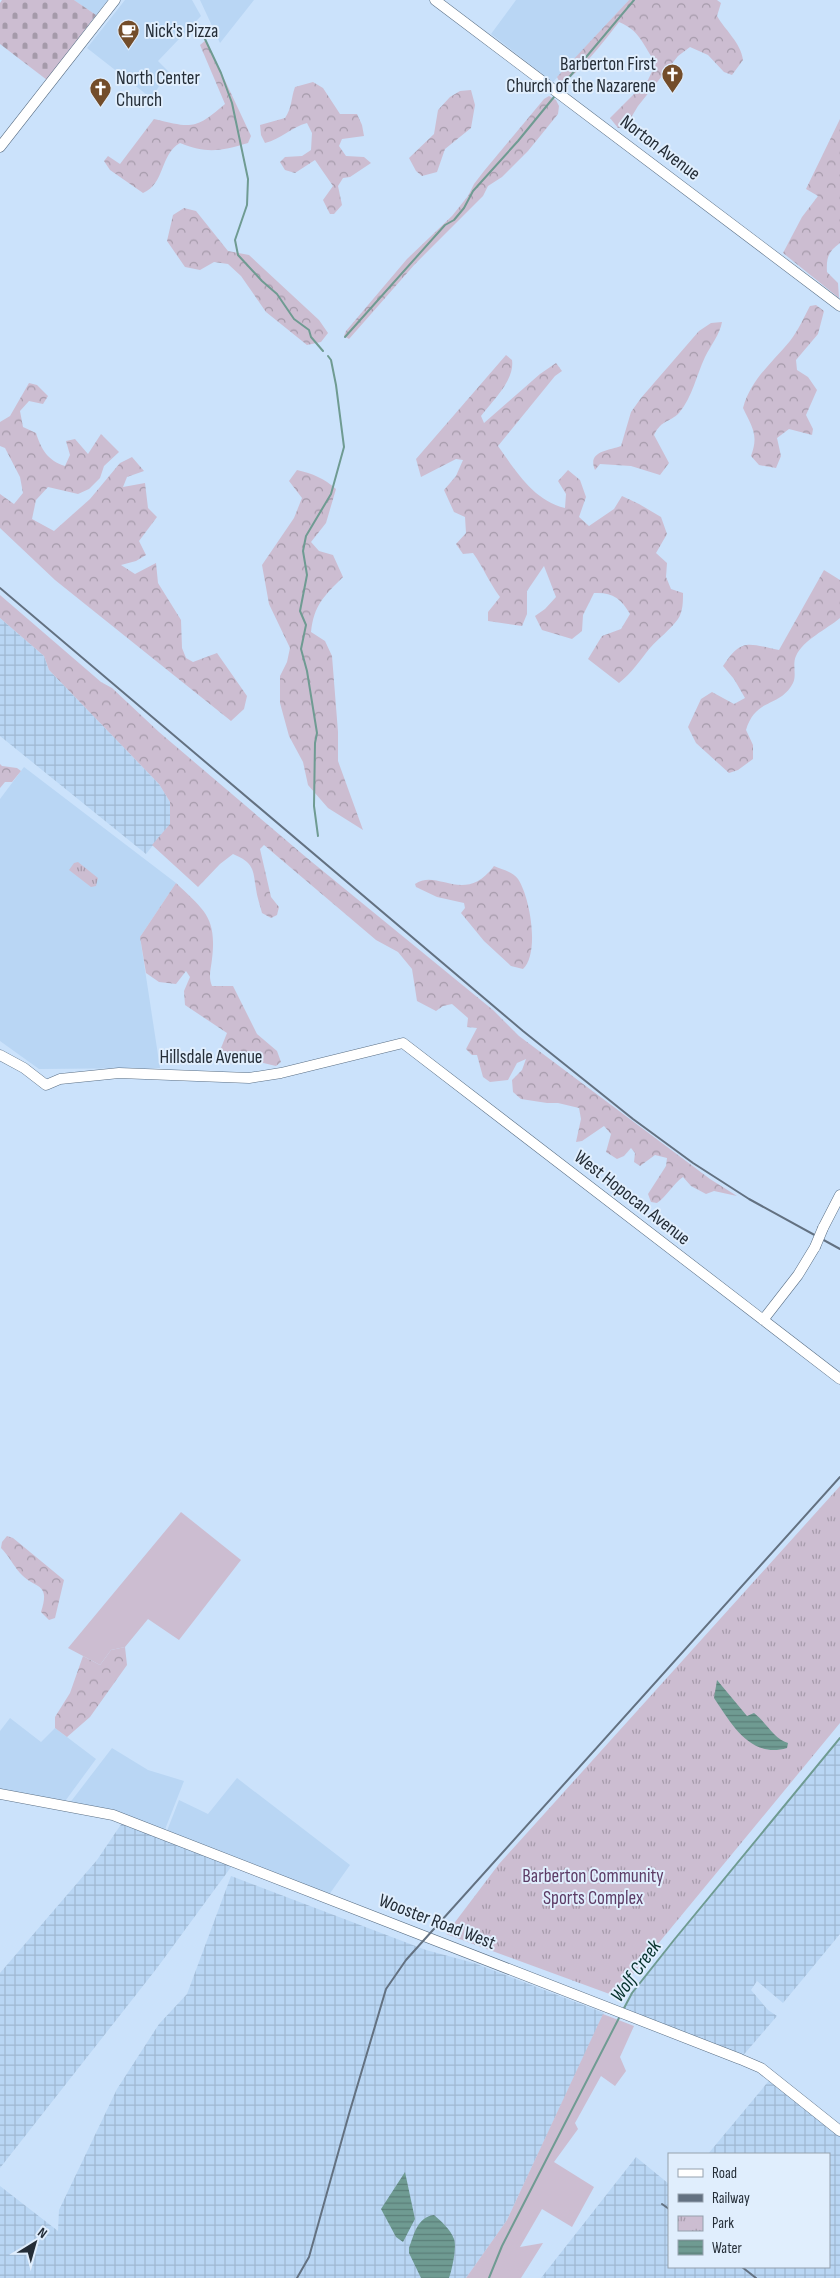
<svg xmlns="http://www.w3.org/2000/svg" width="840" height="2278" font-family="'Sofia Sans Condensed',sans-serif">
<defs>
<pattern id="industrial-grid" width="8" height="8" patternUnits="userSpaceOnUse" patternTransform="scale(1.25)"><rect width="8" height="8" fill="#b9d6f4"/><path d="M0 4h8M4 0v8" fill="none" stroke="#9fb8d2"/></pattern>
<pattern id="forest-crowns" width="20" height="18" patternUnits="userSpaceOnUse" patternTransform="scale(1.25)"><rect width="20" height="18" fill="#ccbdd1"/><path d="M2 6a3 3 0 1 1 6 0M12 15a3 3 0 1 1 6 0" fill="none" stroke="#a59aaa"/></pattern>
<pattern id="cemetery-stones" width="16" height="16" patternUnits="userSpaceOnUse" patternTransform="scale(1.25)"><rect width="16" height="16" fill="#ccbdd1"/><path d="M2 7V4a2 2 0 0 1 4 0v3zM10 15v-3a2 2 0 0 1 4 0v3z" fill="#a59aaa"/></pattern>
<pattern id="park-tufts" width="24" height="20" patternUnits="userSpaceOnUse" patternTransform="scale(1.25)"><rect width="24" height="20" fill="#ccbdd1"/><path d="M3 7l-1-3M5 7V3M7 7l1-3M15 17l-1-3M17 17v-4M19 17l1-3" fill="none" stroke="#a59aaa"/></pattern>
<pattern id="water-rules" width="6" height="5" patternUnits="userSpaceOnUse" patternTransform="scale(1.25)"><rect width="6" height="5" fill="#6f9b92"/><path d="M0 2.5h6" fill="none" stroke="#5b7f78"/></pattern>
</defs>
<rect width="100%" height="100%" fill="#cbe2fb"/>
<path fill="#b9d6f4" d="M 74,0 L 108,0 L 96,15 Z
M 125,0 L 192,0 L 201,16 L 158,61 L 169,72 L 151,98 L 87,48 Z
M 200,0 L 254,0 L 220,43 Z
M 516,0 L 629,0 L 553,82 L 491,34 Z
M 24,767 L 176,883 L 140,937 L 160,1068 L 39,1069 L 0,1041 L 0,799 Z
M 10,1718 L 41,1742 L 55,1728 L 96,1759 L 63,1804 L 0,1793 L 0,1731 Z
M 112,1748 L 148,1770 L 184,1781 L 164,1832 L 69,1804 Z
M 237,1778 L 350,1865 L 326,1899 L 165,1836 L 179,1800 L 208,1814 Z"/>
<path fill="url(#industrial-grid)" d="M 0,618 L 44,656 L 49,670 L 159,784 L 170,802 L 170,824 L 146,854 L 0,736 Z
M 840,1738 L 840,1934 L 783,2003 L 757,1981 L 751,1990 L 768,2010 L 777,2016 L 740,2059 L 623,2012 L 632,1993 Z
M 124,1820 L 234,1863 L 157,1968 L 0,2168 L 0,1973 L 97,1860 Z
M 231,1876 L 426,1950 L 474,1963 L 604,2013 L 507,2220 L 466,2278 L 0,2278 L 0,2186 L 58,2231 L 59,2210 L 117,2089 L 159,2024 L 187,1994 Z
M 772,2077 L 840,2131 L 840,2278 L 541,2278 L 636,2157 L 669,2184 L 669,2267 L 829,2267 L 829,2154 L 708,2154 Z"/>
<path fill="#ccbdd1" d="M 181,1512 L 241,1560 L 179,1640 L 148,1619 L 125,1647 L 111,1650 L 100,1665 L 68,1648 Z
M 603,2014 L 634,2026 L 620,2057 L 626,2071 L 615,2086 L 601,2076 L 575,2123 L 578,2129 L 554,2162 L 594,2187 L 572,2227 L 542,2209 L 520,2247 L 543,2243 L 521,2278 L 466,2278 L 507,2220 Z"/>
<path fill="url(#forest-crowns)" d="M 629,0 L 717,0 L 721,3 L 717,16 C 725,30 741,43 743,60 L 732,75 L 724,72 L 708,55 L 690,47 L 678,56 L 638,106 L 626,126 L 618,128 L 610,118 L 648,80 L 656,63 C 643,46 641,31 619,22 C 608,36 574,81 560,83 L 557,77 Z
M 206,40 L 251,136 L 248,143 C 221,151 207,154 180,143 C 160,154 165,184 143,193 L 110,170 L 104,161 L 108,156 L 120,164 L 154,119 C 192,128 195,130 225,104 L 200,45 Z
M 313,82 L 323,88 L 340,114 L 357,114 L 362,125 L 364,136 L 342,139 L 339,146 L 346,156 L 364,157 L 371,163 L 350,177 L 343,178 L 338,186 L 342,205 L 334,214 L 330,214 L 323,200 L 333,186 L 315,160 L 295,173 L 285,170 L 280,162 L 285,157 L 302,156 L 311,150 L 312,133 L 307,123 C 292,127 281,139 265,143 L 261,135 L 260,125 L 285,118 C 292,108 291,98 295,87 Z
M 471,90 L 475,105 L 471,128 L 445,149 L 437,172 L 422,176 L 416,171 L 409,158 L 434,134 L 438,110 L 450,97 L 460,91 Z
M 549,96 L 556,100 L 559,106 L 558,114 L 528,151 L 502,177 L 488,186 L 483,196 L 415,264 L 349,339 L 344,336 L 346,331 L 407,259 L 452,216 L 468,196 L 474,184 L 484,171 L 544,99 Z
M 840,119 L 840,243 C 829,251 826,257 827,272 L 838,283 L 839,298 L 783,253 L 802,217 L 818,196 L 806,189 Z
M 184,208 L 196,211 L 228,251 L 249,255 L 319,320 L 328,333 L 321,342 L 307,345 L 266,312 L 241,276 L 228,264 L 214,262 L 200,270 L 185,267 L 167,241 L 173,215 Z
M 816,305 L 824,311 L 818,334 L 796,360 L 797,370 L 808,377 L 817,390 L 806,415 L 813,429 L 812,435 L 789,429 L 777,438 L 781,456 L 776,468 L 759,465 L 751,456 C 759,435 752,427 743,408 C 751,379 772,363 790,341 C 798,331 804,317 810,306 Z
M 722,322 C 720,334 711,345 705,357 C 696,376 693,396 679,413 C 669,423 662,419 654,435 L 669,463 L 660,475 L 631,466 L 600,464 L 595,470 C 587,451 608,451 621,446 L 631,412 L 641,398 L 699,331 L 711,323 Z
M 506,355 L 512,360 C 515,380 493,400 481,416 L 484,423 L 540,374 L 556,363 L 562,371 L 555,376 L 498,446 C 516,471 533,500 565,508 L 566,494 L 558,481 L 568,470 L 580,480 L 586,497 L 579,517 L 589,526 L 614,509 L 622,496 L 639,504 L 661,517 L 667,534 L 656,553 L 667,563 L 666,577 L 671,589 L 683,593 C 683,601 683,612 678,619 C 670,630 659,638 650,648 C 640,660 632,673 619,683 L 588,659 L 602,636 L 621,629 L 630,614 C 621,598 612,592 594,593 L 583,615 L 582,631 L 572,639 L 542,630 L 535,616 L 545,609 L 556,597 L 544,566 L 527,591 L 527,614 L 522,626 L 488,621 L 488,612 L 500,597 C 489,582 483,567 473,553 L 463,554 L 456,544 L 466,533 L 465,517 L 454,512 L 444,490 L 456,476 L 463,460 L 456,459 L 421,477 L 416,459 Z
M 29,383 L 37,385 L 48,396 L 43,404 L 29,401 L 20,411 L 23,427 L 36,433 C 41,449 48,461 65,466 L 70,455 L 66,441 L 75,439 L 88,454 L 101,434 L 119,452 L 104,466 L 100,478 L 89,489 L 78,494 L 48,487 L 36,500 L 32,519 L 54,531 L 90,499 L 120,463 L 132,457 L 144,471 L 127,477 L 123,487 L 145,483 L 148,508 L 157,517 L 139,541 L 146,555 L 136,561 L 121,565 L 135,574 L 156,563 L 158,583 L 181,620 L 182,648 L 186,658 L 193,662 L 217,653 L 247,696 L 244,709 L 231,721 L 55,580 L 0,528 L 0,494 L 14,504 L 23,493 L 20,477 L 5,448 L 0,446 L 0,422 L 10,416 Z
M 297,470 C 313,474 324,478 336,489 L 326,523 L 311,542 L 319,551 L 333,555 L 343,577 C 324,596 314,605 311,632 L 325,641 L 332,656 L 338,732 L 338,761 L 363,830 L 328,808 L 308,785 L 303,762 L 289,736 L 280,703 L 280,676 L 287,662 L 290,648 L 269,604 L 262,565 L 294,518 L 302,498 L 289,481 Z
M 824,570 L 840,580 L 840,618 C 827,629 803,640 796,656 C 792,664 797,675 793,683 C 780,708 756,697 746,730 L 753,745 L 753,759 L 738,770 L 729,773 L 696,743 L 688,727 L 701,699 L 712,692 L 734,704 L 745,698 L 734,679 L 723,666 C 742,637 748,644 779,650 Z
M 0,595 L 101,682 L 112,688 L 159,732 L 307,858 L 493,1010 L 519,1036 L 710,1179 L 737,1196 L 714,1191 L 706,1194 L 691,1186 L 683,1177 C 673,1184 667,1196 657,1203 L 651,1202 L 648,1194 L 666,1166 L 667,1158 L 655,1155 L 640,1166 L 634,1162 L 635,1153 L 631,1148 L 624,1156 L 617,1159 L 606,1152 L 611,1134 L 604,1126 L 582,1141 L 576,1142 L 581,1119 L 579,1108 L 558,1103 L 547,1103 L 521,1099 L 513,1092 L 512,1080 L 522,1070 L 526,1059 L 517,1063 L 508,1080 L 490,1082 L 483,1077 L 477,1055 L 472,1055 L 466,1049 L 477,1028 L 467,1027 L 468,1018 L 452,1004 L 443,1006 L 436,1011 L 417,1001 L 412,969 L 398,952 L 376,940 L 264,845 L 260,849 L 271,897 L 279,907 L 277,915 L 271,918 L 262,913 C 260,905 257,897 256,889 C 253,869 254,863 233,854 L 220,864 L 198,887 L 152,845 L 170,824 L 170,802 L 159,784 L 49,670 L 44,656 L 0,618 Z
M 0,764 L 2,766 L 17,768 L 21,771 L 12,782 L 5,782 L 0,788 Z
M 494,866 C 501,869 513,872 518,879 C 530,897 540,953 523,969 L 511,966 L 484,941 L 461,913 L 465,908 L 464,903 L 437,897 L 416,887 L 415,884 C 438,868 464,906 494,866 Z
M 176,883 C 204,910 217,917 212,959 C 211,969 208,976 212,986 L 233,986 L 257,1034 L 277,1051 L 281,1062 L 276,1066 L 247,1059 L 229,1064 L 219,1053 L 227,1033 L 185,1005 L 184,991 L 190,977 L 186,971 L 176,984 L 159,982 L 146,973 L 140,937 Z
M 7,1536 L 13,1538 L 64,1580 L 55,1618 L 49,1620 L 41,1612 C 51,1581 35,1590 20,1573 C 13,1565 9,1556 1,1548 L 2,1542 Z
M 125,1647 L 127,1665 L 90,1717 L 67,1737 L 55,1728 L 55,1717 L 70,1693 L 83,1656 L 100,1665 L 111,1650 Z"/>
<path fill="url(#cemetery-stones)" d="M 2,0 L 74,0 L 96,15 L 47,80 L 0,44 L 0,3 Z"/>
<path fill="url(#park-tufts)" d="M 78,862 L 98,878 L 96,886 L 91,887 L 69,870 L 74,863 Z
M 840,1486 L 840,1723 L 615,1996 L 446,1934 L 499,1864 Z"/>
<path fill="url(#water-rules)" d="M 717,1680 L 747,1716 L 754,1713 C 766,1722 774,1739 788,1743 L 787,1748 C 750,1759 731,1723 714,1698 Z
M 405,2172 L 415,2219 L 403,2242 L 396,2237 L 381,2209 Z
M 434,2215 C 441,2221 451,2230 454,2239 C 457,2247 452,2270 449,2278 L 421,2278 L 409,2253 L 409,2248 C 414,2235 417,2217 434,2215 Z"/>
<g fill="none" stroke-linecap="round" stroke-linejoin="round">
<path stroke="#6f9b92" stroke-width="2" d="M 204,37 L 221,73 L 232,103 L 248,179 L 247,205 L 235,240 L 238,255 L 262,281 L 277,294 L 294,319 L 309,330 L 311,337 L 323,351
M 561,87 L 634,0
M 345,337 L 445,225 L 454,220 L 464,208 L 473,191 L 518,141 L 554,97
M 318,836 L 314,806 L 315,743 L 317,733 L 307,671 L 301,649 L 306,625 L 300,611 L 307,575 L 303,551 L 306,536 L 331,494 L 344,447 L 336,385 L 331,360 L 328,356
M 623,2010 L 632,1993 L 674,1940 L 840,1738
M 489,2278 L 502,2246 L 620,2016"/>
<defs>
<path id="secondary" d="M 435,0 L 840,306
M 0,147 L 115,0
M 0,1055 L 24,1068 L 46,1085 L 60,1079 L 119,1073 L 249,1078 L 281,1073 L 403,1043 L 840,1379
M 823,1228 L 840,1195
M 763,1320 L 798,1275 L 815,1247
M 0,1794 L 113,1815 L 740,2059 L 761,2068 L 840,2131"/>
</defs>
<use href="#secondary" stroke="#5a6f85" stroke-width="11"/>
<use href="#secondary" stroke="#fff" stroke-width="10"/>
<path stroke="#637181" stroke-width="2" d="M 0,588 L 523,1031 L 633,1119 L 693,1163 L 749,1199 L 840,1249
M 662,2204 L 669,2209
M 742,2267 L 756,2278
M 297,2278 L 309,2257 L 349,2114 L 386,1989 L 406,1960 L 840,1477"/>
<defs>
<path id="secondary-bridge" d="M 815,1247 L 823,1228"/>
</defs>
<use href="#secondary-bridge" stroke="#5a6f85" stroke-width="11" stroke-linecap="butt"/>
<use href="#secondary-bridge" stroke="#fff" stroke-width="10"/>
</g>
<defs>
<symbol id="cafe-pin" viewBox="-11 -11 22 30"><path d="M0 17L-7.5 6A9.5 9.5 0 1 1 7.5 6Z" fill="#734d2a" stroke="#e0eefd"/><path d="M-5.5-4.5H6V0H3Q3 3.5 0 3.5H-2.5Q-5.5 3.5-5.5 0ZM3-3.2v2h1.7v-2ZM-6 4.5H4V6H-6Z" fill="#fff"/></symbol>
<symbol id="church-pin" viewBox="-11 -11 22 30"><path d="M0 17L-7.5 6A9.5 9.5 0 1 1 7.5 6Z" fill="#734d2a" stroke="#e0eefd"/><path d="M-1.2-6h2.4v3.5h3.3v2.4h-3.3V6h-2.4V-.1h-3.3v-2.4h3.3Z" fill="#fff"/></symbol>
</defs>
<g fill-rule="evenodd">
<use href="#cafe-pin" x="116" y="18" width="25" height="34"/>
<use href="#church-pin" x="660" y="62" width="25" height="34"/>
<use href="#church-pin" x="88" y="76" width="25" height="34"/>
</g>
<g text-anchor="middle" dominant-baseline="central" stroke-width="4" stroke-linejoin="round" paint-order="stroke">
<g font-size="19" fill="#242d37" stroke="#e0eefd" text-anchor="start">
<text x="145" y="31">Nick's Pizza</text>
<text x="656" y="64" text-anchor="end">Barberton First<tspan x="656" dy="22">Church of the Nazarene</tspan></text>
<text x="116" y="78">North Center<tspan x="116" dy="22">Church</tspan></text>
</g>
<g font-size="19" fill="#242d37" stroke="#e0eefd">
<text transform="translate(660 148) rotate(37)">Norton Avenue</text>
<text x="211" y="1057">Hillsdale Avenue</text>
<text transform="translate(632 1198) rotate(38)">West Hopocan Avenue</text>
<text transform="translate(437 1922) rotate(21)">Wooster Road West</text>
</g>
<g font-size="19" fill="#5c3b65" stroke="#e0eefd">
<text x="593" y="1876">Barberton Community<tspan x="593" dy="22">Sports Complex</tspan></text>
</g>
<g font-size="20" font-style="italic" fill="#05322c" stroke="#e0eefd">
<text transform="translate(636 1971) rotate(-54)">Wolf Creek</text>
</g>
</g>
<rect x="668" y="2153" width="162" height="115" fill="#e0eefd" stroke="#95a1ae"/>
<rect x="678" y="2169" width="25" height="8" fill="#ffffff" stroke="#95a1ae"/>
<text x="712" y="2178" font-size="15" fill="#242d37">Road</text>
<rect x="678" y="2194" width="25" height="8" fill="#637181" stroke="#95a1ae"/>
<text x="712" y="2203" font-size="15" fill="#242d37">Railway</text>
<rect x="678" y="2216" width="25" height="15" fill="url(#park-tufts)" stroke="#95a1ae"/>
<text x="712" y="2228" font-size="15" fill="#242d37">Park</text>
<rect x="678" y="2240" width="25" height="15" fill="url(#water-rules)" stroke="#95a1ae"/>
<text x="712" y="2253" font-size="15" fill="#242d37">Water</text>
<g transform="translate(35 2243) rotate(37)" stroke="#e0eefd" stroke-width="4" paint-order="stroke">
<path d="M0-4L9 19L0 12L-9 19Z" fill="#242d37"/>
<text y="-8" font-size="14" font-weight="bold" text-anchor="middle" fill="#242d37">N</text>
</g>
</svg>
